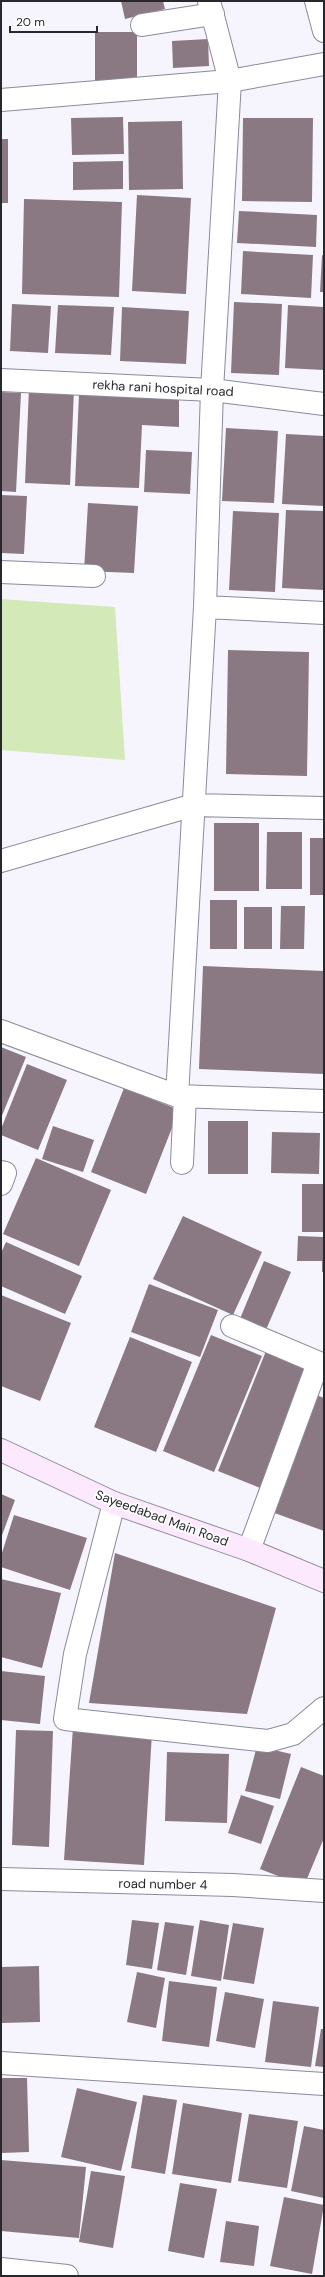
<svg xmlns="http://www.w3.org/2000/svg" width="325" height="2277" font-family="'DM Sans',sans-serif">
<rect width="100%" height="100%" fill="#f6f5fd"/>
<path fill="#d3e9b7" d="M 1,599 L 115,607 L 125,760 L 1,750 Z"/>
<path fill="#8a7982" d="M 121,1 L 163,1 L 165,9 L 125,19 Z
M 95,32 L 137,32 L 137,80 L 95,80 Z
M 208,39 L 209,66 L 173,68 L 172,41 Z
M 123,117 L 124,154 L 72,155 L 71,118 Z
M 243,118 L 313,118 L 312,202 L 242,201 Z
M 182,121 L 183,189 L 129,190 L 128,122 Z
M 1,139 L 8,139 L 8,203 L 1,203 Z
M 123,161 L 123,189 L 73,190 L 73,162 Z
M 137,195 L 191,198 L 186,294 L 132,291 Z
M 24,199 L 122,202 L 119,297 L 22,294 Z
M 239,211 L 317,215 L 316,247 L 237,243 Z
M 243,251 L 313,255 L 311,298 L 241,294 Z
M 322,255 L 324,256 L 324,292 L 320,292 Z
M 234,302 L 282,304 L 279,375 L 231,373 Z
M 12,304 L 51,306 L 48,353 L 10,351 Z
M 58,305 L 114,307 L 111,355 L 55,353 Z
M 288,305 L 324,307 L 324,370 L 285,368 Z
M 122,307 L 189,311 L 186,364 L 120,361 Z
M 29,388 L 74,389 L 70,485 L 25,483 Z
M 1,392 L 21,393 L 16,492 L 1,491 Z
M 79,394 L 179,398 L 179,427 L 142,425 L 139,488 L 75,486 Z
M 226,428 L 278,431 L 274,503 L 222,501 Z
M 286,434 L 324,436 L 324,506 L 282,504 Z
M 146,450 L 192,452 L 190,494 L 144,492 Z
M 1,495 L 27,496 L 24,554 L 1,553 Z
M 88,503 L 138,506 L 134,573 L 84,571 Z
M 286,510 L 324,511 L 324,590 L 282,588 Z
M 233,511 L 279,513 L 275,592 L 229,590 Z
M 228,650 L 309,652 L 307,776 L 226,774 Z
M 214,823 L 259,823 L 259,891 L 214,891 Z
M 267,832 L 302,832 L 302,889 L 266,889 Z
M 310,838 L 324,838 L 324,895 L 310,895 Z
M 210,900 L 237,900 L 237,949 L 210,949 Z
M 281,906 L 305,906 L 304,949 L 280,949 Z
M 244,907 L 272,907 L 272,949 L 244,949 Z
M 203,966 L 324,971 L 324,1074 L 199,1069 Z
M 1,1047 L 26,1057 L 1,1118 Z
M 27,1064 L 67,1080 L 38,1150 L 1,1135 L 1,1129 Z
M 124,1088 L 179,1110 L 146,1194 L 91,1172 Z
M 208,1121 L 248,1121 L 248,1174 L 208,1174 Z
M 53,1126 L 94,1140 L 83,1172 L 42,1159 Z
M 272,1132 L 320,1133 L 319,1174 L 271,1173 Z
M 36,1158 L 111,1190 L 79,1266 L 3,1234 Z
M 302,1184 L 324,1184 L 324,1232 L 302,1232 Z
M 183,1216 L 262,1252 L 233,1315 L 153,1279 Z
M 298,1236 L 324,1237 L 324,1272 L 322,1272 L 322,1261 L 297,1261 Z
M 6,1242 L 82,1276 L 65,1314 L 1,1286 L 1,1253 Z
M 264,1261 L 291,1272 L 265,1332 L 239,1321 Z
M 149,1284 L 218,1310 L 200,1357 L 131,1332 Z
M 1,1295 L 71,1323 L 40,1401 L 1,1386 Z
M 211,1335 L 262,1356 L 214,1472 L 163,1451 Z
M 130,1337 L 192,1362 L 156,1452 L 94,1427 Z
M 266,1351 L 314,1370 L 265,1490 L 218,1471 Z
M 314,1394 L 324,1398 L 324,1531 L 269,1511 Z
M 1,1494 L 15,1500 L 1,1538 Z
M 14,1515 L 87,1538 L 70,1590 L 1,1567 L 1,1556 Z
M 115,1553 L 276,1608 L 247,1714 L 89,1703 Z
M 1,1579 L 61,1593 L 42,1668 L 1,1657 Z
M 1,1671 L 45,1676 L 40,1724 L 1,1720 Z
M 73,1727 L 152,1733 L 144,1865 L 64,1860 Z
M 16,1730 L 53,1731 L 49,1847 L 12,1845 Z
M 257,1746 L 291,1754 L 280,1799 L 245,1791 Z
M 167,1752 L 229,1754 L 227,1823 L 165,1821 Z
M 301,1767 L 324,1776 L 324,1838 L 304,1886 L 260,1869 Z
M 241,1795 L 274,1806 L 261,1844 L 228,1833 Z
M 132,1920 L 159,1923 L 152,1969 L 126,1965 Z
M 200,1920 L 229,1925 L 221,1981 L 191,1976 Z
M 165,1922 L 194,1926 L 186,1975 L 157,1970 Z
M 233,1923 L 264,1928 L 254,1984 L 223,1979 Z
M 39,1966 L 40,2022 L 1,2023 L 1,1967 Z
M 137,1972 L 165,1978 L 156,2028 L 127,2022 Z
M 169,1981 L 217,1987 L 209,2047 L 162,2041 Z
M 225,1992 L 264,1999 L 255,2048 L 216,2041 Z
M 273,2001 L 319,2007 L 311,2067 L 265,2062 Z
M 321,2029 L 324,2029 L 324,2067 L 315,2066 Z
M 1,2078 L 27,2078 L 29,2152 L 1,2153 Z
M 77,2088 L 137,2102 L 121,2171 L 61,2157 Z
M 143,2095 L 177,2100 L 165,2174 L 131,2168 Z
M 183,2103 L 242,2113 L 231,2183 L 172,2174 Z
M 249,2114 L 298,2121 L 287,2188 L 238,2181 Z
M 304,2126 L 324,2130 L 324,2198 L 291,2191 Z
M 1,2160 L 86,2167 L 79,2238 L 1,2231 Z
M 91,2171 L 125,2176 L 113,2248 L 79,2242 Z
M 180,2183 L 217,2189 L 204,2258 L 168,2251 Z
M 284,2197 L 324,2205 L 312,2274 L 270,2266 Z
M 226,2221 L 259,2226 L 254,2266 L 220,2262 Z"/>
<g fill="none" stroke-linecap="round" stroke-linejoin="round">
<defs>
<path id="minor" d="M 316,1 L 324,31
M 142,25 L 213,14
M 1,380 L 212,390 L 324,404
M 1,572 L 94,576
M 205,607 L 324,613
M 1,861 L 194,805 L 324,808
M 1,1031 L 177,1096 L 324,1101
M 177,1096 L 205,607 L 212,390 L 230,81 L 209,1
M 182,1163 L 185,1096
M 1,1172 L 5,1173 L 1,1184
M 232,1326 L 324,1365
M 114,1503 L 75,1654 L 65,1719 L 268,1741 L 293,1734 L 324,1708
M 249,1550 L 318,1363
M 1,1879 L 233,1885 L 324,1891
M 1,2063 L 324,2084
M 1,2269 L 67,2276"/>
<path id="tertiary" d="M 1,100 L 230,81 L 324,64"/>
<path id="secondary" d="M 1,1450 L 114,1503 L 249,1550 L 324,1581"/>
</defs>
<use href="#minor" stroke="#8c8a9b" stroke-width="24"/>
<use href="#tertiary" stroke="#8c8a9b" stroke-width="24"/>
<use href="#secondary" stroke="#8c8a9b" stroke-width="24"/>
<use href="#minor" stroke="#fff" stroke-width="22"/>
<use href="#tertiary" stroke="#fff" stroke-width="22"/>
<use href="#secondary" stroke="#fde9fe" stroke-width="22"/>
</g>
<g text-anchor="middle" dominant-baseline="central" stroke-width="3.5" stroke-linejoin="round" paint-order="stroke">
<g font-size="13" fill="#27272e" stroke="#fff">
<text transform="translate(163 388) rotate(3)">rekha rani hospital road</text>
<text transform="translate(162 1518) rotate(20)">Sayeedabad Main Road</text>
<text transform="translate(163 1884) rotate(1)">road number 4</text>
</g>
</g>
<rect width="325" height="2277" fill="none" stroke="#27272e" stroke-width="4"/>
<path d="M10 26v6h87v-6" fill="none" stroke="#27272e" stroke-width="2"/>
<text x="16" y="26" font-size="12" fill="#27272e" stroke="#ffffff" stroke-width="3" paint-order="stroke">20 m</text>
</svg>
